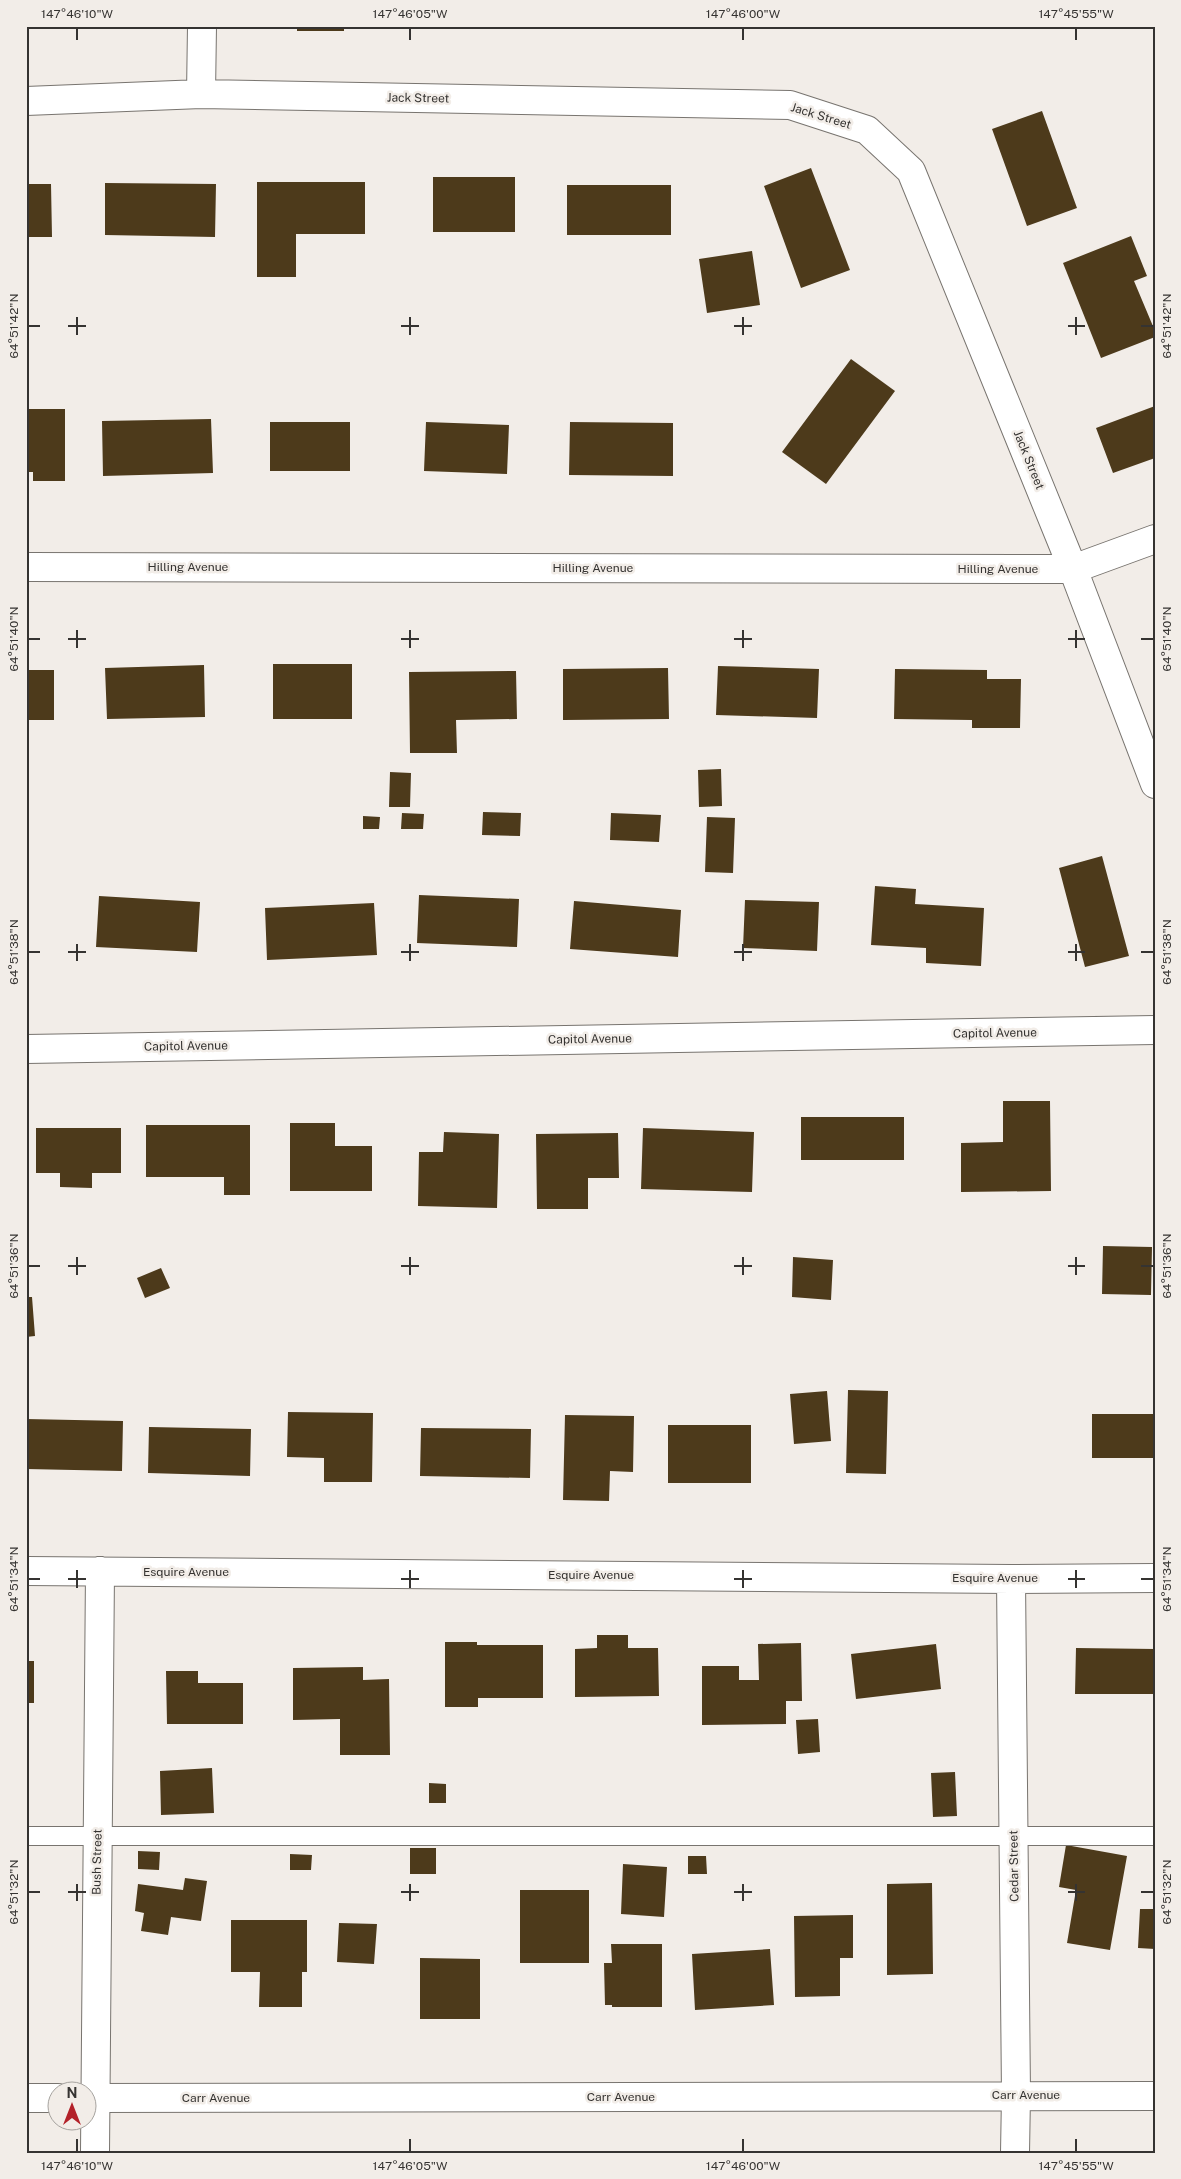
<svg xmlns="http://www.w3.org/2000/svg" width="1181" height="2179" font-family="'Public Sans',sans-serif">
<rect width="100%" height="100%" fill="#f2ede8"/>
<path fill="#4d3a1b" d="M 297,26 L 344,26 L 344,31 L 297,31 Z
M 1042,111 L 1077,208 L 1027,226 L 992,129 Z
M 811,168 L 850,270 L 801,288 L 764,186 Z
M 433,177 L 515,177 L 515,232 L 433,232 Z
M 257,182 L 365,182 L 365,234 L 296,234 L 296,277 L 257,277 Z
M 105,183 L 216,184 L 215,237 L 105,235 Z
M 26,184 L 51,184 L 52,237 L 26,237 Z
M 567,185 L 671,185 L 671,235 L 567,235 Z
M 1131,236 L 1147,276 L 1134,281 L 1155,331 L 1155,337 L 1101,358 L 1063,263 Z
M 752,251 L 760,305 L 707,313 L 699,259 Z
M 851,359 L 895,391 L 826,484 L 782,452 Z
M 1155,406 L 1155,458 L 1113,473 L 1096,428 Z
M 26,409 L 65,409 L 65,481 L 33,481 L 33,472 L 26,472 Z
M 211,419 L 213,473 L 103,476 L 102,421 Z
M 270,422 L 350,422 L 350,471 L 270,471 Z
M 426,422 L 509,425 L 507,474 L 424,471 Z
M 570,422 L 673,423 L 673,476 L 569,475 Z
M 273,664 L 352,664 L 352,719 L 273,719 Z
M 204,665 L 205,717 L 107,719 L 105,668 Z
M 718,666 L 819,669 L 817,718 L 716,715 Z
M 668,668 L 669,719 L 563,720 L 563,669 Z
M 895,669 L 987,670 L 987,679 L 1021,679 L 1020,728 L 972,728 L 972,720 L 894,719 Z
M 26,670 L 54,670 L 54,720 L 26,720 Z
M 516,671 L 517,719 L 456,720 L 457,753 L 410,753 L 409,672 Z
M 721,769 L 722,806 L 699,807 L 698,770 Z
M 390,772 L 411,773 L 410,807 L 389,807 Z
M 483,812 L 521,813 L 520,836 L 482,835 Z
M 402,813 L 424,814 L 423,829 L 401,829 Z
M 611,813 L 661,815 L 659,842 L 610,840 Z
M 363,816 L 380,817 L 379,829 L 363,829 Z
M 707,817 L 735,818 L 733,873 L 705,872 Z
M 1102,856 L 1129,956 L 1085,967 L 1059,868 Z
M 875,886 L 916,889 L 915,904 L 984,908 L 981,966 L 926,963 L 926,948 L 871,945 Z
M 419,895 L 519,899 L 517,947 L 417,943 Z
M 99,896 L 200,902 L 197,952 L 96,947 Z
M 745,900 L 819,902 L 817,951 L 743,948 Z
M 574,901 L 681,910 L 678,957 L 570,949 Z
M 374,903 L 377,955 L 267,960 L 265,908 Z
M 1003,1101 L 1050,1101 L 1051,1191 L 961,1192 L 961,1143 L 1003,1142 Z
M 801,1117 L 904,1117 L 904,1160 L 801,1160 Z
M 290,1123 L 335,1123 L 335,1146 L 372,1146 L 372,1191 L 290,1191 Z
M 146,1125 L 250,1125 L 250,1195 L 224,1195 L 224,1177 L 146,1177 Z
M 36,1128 L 121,1128 L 121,1173 L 92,1173 L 92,1188 L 60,1187 L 60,1173 L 36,1173 Z
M 643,1128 L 754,1132 L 752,1192 L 641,1189 Z
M 444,1132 L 499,1134 L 497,1208 L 418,1206 L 419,1152 L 443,1152 Z
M 618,1133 L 619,1178 L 588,1178 L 588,1209 L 537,1209 L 536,1134 Z
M 1103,1246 L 1152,1247 L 1151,1295 L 1102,1294 Z
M 793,1257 L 833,1260 L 831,1300 L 792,1297 Z
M 161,1268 L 170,1288 L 145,1298 L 137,1278 Z
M 26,1297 L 32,1297 L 35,1336 L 26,1337 Z
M 848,1390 L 888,1391 L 886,1474 L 846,1473 Z
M 827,1391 L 831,1441 L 794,1444 L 790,1394 Z
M 288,1412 L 373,1413 L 372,1482 L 324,1482 L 324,1458 L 287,1457 Z
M 1092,1414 L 1155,1414 L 1155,1458 L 1092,1458 Z
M 565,1415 L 634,1416 L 633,1472 L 610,1471 L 609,1501 L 563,1500 Z
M 26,1419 L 123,1421 L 122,1471 L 26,1469 Z
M 668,1425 L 751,1425 L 751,1483 L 668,1483 Z
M 149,1427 L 251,1429 L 250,1476 L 148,1473 Z
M 421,1428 L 531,1429 L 530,1478 L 420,1476 Z
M 597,1635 L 628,1635 L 628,1648 L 658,1648 L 659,1696 L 575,1697 L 575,1649 L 597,1648 Z
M 445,1642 L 477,1642 L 477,1645 L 543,1645 L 543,1698 L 478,1698 L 478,1707 L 445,1707 Z
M 801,1643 L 802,1701 L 786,1701 L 786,1724 L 702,1725 L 702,1666 L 739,1666 L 739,1680 L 759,1680 L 758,1644 Z
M 936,1644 L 941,1689 L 856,1699 L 851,1654 Z
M 1076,1648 L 1155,1649 L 1155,1694 L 1075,1694 Z
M 26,1661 L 34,1661 L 34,1703 L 26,1703 Z
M 363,1667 L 363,1680 L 389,1679 L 390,1755 L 340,1755 L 340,1719 L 293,1720 L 293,1668 Z
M 166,1671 L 198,1671 L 198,1683 L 243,1683 L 243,1724 L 167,1724 Z
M 818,1719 L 820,1752 L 798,1754 L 796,1720 Z
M 212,1768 L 214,1813 L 161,1815 L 160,1771 Z
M 955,1772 L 957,1816 L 933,1817 L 931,1773 Z
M 429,1783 L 446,1784 L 446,1803 L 429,1803 Z
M 1066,1845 L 1127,1856 L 1110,1950 L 1067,1943 L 1076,1890 L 1059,1887 Z
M 410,1848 L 436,1848 L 436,1874 L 410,1874 Z
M 138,1851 L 160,1852 L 159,1870 L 138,1869 Z
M 290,1854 L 312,1855 L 311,1870 L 290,1870 Z
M 688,1856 L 706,1856 L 707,1874 L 688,1874 Z
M 623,1864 L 667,1867 L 664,1917 L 621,1914 Z
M 185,1878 L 207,1881 L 201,1921 L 171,1917 L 168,1935 L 141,1931 L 144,1913 L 135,1911 L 138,1884 L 183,1890 Z
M 932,1883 L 933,1974 L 887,1975 L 887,1884 Z
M 520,1890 L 589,1890 L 589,1963 L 520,1963 Z
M 1140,1909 L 1155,1909 L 1155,1949 L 1138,1948 Z
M 853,1915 L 853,1958 L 840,1958 L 840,1996 L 795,1997 L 794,1916 Z
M 231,1920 L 307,1920 L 307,1972 L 302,1972 L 302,2007 L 259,2007 L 260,1972 L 231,1972 Z
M 339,1923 L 377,1924 L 374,1964 L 337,1962 Z
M 26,1926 L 29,1926 L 28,1976 L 26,1976 Z
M 611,1944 L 662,1944 L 662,2007 L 612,2007 L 612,2005 L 605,2005 L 604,1963 L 612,1963 Z
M 770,1949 L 774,2005 L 695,2010 L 692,1954 Z
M 420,1958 L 480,1959 L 480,2019 L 420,2019 Z"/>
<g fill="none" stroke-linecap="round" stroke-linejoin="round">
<defs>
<path id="service" d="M 26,1836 L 1155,1836"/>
<path id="minor" d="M 201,94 L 202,26
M 26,101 L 201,94 L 790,105 L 867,130 L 911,171 L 1073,569 L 1155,784
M 26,567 L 1073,569 L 1155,539
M 26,1049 L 1155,1030
M 26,1571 L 1011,1579 L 1155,1578
M 1011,1579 L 1016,2095 L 1015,2153
M 26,2098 L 58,2098
M 88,2098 L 1155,2096
M 95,2153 L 100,1571"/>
</defs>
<use href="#service" stroke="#78746f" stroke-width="20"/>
<use href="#minor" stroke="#78746f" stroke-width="30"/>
<use href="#service" stroke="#fff" stroke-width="18"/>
<use href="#minor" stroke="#fff" stroke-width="28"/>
</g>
<path fill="none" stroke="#353331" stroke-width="2" d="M 77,28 L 77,40M 410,28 L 410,40M 743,28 L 743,40M 1076,28 L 1076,40M 77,317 L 77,335M 410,317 L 410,335M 743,317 L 743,335M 1076,317 L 1076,335M 28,326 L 40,326M 68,326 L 86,326M 401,326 L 419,326M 734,326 L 752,326M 1068,326 L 1085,326M 1141,326 L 1154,326M 77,630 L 77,648M 410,630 L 410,648M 743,630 L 743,648M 1076,630 L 1076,648M 28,639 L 40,639M 68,639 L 86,639M 401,639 L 419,639M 734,639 L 752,639M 1068,639 L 1085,639M 1141,639 L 1154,639M 77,944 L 77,961M 410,944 L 410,961M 743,944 L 743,961M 1076,944 L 1076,961M 28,952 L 40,952M 68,952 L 86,952M 401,952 L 419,952M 734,952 L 752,952M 1068,952 L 1085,952M 1141,952 L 1154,952M 77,1257 L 77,1275M 410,1257 L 410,1275M 743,1257 L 743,1275M 1076,1257 L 1076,1275M 28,1266 L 40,1266M 68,1266 L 86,1266M 401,1266 L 419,1266M 734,1266 L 752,1266M 1068,1266 L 1085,1266M 1141,1266 L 1154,1266M 77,1570 L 77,1588M 410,1570 L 410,1588M 743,1570 L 743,1588M 1076,1570 L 1076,1588M 28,1579 L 40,1579M 68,1579 L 86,1579M 401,1579 L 419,1579M 734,1579 L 752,1579M 1068,1579 L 1085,1579M 1141,1579 L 1154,1579M 77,1884 L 77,1901M 410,1884 L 410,1901M 743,1884 L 743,1901M 1076,1884 L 1076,1901M 28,1892 L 40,1892M 68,1892 L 86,1892M 401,1892 L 419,1892M 734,1892 L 752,1892M 1068,1892 L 1085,1892M 1141,1892 L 1154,1892M 77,2139 L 77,2152M 410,2139 L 410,2152M 743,2139 L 743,2152M 1076,2139 L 1076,2152"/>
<g text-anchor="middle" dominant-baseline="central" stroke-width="5" stroke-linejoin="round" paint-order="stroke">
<g font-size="12" fill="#353331" stroke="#f2ede8">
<text transform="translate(418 98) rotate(1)">Jack Street</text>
<text transform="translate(821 116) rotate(17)">Jack Street</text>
<text transform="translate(1029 460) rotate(68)">Jack Street</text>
<text x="188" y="567">Hilling Avenue</text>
<text x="593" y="568">Hilling Avenue</text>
<text x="998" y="569">Hilling Avenue</text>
<text transform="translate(995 1033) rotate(-1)">Capitol Avenue</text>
<text transform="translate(590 1039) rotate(-1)">Capitol Avenue</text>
<text transform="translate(186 1046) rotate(-1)">Capitol Avenue</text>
<text x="186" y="1572">Esquire Avenue</text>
<text x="591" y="1575">Esquire Avenue</text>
<text x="995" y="1578">Esquire Avenue</text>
<text transform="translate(97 1862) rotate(-89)">Bush Street</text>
<text transform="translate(1014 1866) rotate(-91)">Cedar Street</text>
<text x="1026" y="2095">Carr Avenue</text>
<text x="621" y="2097">Carr Avenue</text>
<text x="216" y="2098">Carr Avenue</text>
</g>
</g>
<rect width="1181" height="2179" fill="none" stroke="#f2ede8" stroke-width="55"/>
<g transform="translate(72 2106)"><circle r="24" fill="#f2ede8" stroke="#a6a39f"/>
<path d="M0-4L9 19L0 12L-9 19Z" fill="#b3222a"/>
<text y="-8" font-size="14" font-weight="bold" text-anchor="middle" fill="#353331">N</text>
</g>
<rect x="28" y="28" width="1126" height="2124" fill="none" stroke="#353331" stroke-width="2"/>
<g font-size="12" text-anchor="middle" fill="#353331">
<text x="77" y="18">147°46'10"W</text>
<text x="410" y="18">147°46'05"W</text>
<text x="743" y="18">147°46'00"W</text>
<text x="1076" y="18">147°45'55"W</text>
<text transform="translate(14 326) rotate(-90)" y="4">64°51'42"N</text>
<text transform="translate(1167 326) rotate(-90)" y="4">64°51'42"N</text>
<text transform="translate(14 639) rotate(-90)" y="4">64°51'40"N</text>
<text transform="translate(1167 639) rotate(-90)" y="4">64°51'40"N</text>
<text transform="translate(14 952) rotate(-90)" y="4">64°51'38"N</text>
<text transform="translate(1167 952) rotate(-90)" y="4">64°51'38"N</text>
<text transform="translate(14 1266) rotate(-90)" y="4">64°51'36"N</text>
<text transform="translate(1167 1266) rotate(-90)" y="4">64°51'36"N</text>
<text transform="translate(14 1579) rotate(-90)" y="4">64°51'34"N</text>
<text transform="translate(1167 1579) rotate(-90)" y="4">64°51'34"N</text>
<text transform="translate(14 1892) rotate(-90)" y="4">64°51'32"N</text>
<text transform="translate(1167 1892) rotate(-90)" y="4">64°51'32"N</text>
<text x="77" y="2170">147°46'10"W</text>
<text x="410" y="2170">147°46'05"W</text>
<text x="743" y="2170">147°46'00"W</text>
<text x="1076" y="2170">147°45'55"W</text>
</g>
</svg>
